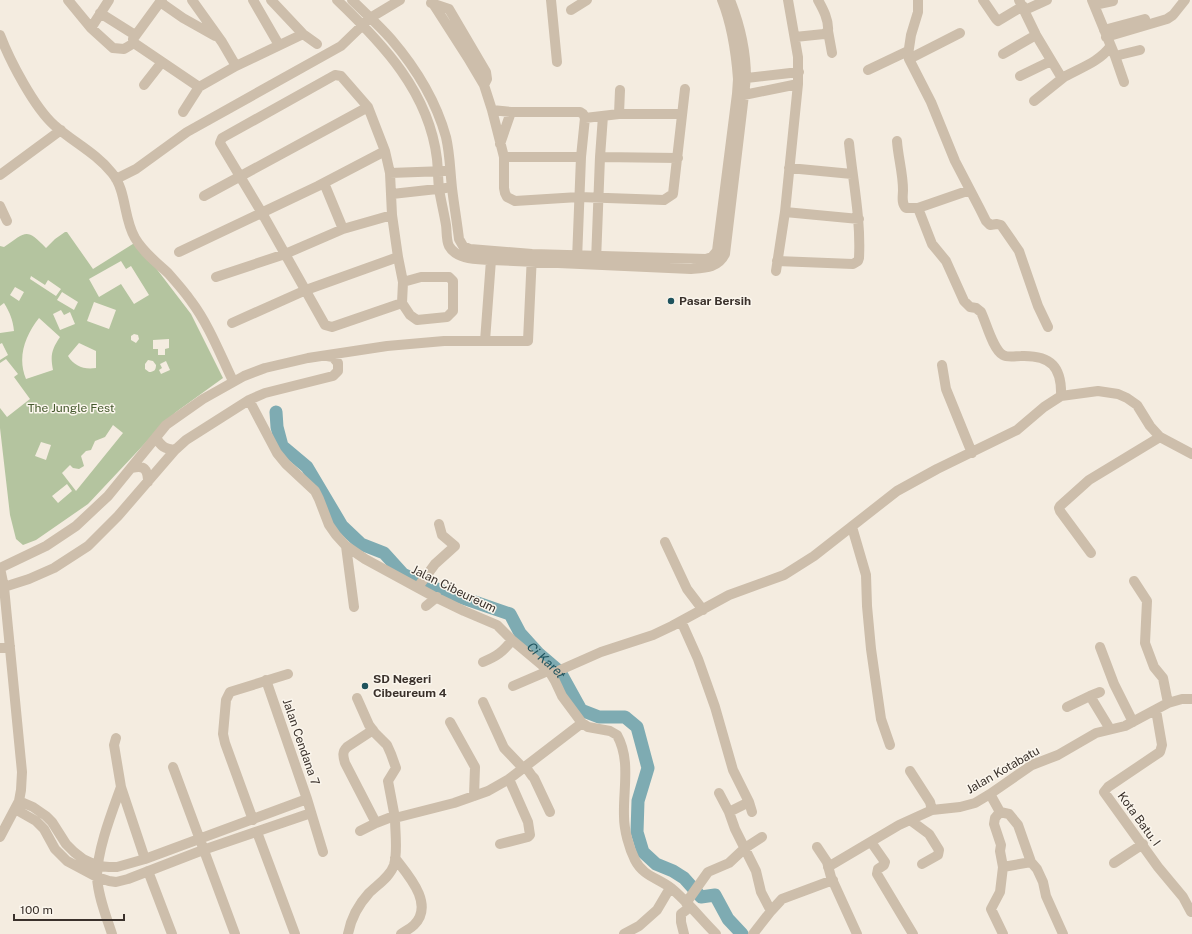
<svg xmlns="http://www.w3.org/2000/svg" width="1192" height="934" font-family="'Public Sans',sans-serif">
<rect width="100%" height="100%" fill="#f4ece0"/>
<path fill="#b4c49f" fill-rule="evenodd" d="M 65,232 L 67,232 L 93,269 L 136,242 L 191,314 L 223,378 L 176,412 L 165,422 L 88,504 L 36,540 L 23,545 L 16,539 L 10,515 L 0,428 L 0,408 L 7,417 L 30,399 L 14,377 L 18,374 L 6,359 L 0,363 L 0,360 L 8,355 L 2,343 L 0,344 L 0,333 L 14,331 C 13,320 10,313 4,303 L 0,306 L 0,246 L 4,247 C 26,232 26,227 46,248 L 55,239 ZM 121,261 L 126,269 L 131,266 L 149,295 L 134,304 L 121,284 L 99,297 L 89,279 ZM 31,276 L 45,285 L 48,280 L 61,289 L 56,296 L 30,279 ZM 15,287 L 24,292 L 19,301 L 10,295 ZM 62,292 L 78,302 L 74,310 L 57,300 ZM 94,302 L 116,310 L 109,329 L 87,321 ZM 61,310 L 64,315 L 70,312 L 75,324 L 60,330 L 53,314 ZM 39,318 L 60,337 C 52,349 50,355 53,370 L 26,379 C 17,357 25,336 39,318 ZM 134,334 L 138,335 L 139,339 L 136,343 L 131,340 L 131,336 ZM 169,339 L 169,348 L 165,349 L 165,355 L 158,355 L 158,349 L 153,349 L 153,340 ZM 79,343 L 96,351 L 96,368 C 84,370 74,366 68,356 ZM 148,360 L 153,361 L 156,365 C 156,370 154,372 149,372 L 145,369 L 145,364 ZM 166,361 L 170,370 L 161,374 L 159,370 L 162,368 L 160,364 ZM 113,425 L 123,433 L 76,491 L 62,473 L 70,465 L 73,468 L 79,469 L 84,466 L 81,456 L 86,451 L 91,450 L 95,441 L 105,437 ZM 41,442 L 51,445 L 46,460 L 35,456 ZM 67,484 L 72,491 L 58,503 L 52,496 Z"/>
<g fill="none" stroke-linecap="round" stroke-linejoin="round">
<path stroke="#7eabb2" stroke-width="13" id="s1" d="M 276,412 L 277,427 L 282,446 L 307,467 L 342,526 L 361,544 L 384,553 L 403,574 L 428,586 L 510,614 L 520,633 L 539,654 L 560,672 L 581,710 L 599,717 L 625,717 L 637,727 L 648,768 L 638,801 L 637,832 L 643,852 L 656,864 L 673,871 L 684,878 L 701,897 L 715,895 L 728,919 L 742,934"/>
<path stroke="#cdbeab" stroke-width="10" d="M 68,0 L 91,28 L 113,48 L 124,49 L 134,43
M 162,0 L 160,2 L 183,18 L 215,36
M 192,0 L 222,42 L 236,66 L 303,34
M 253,0 L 279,45
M 271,0 L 303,34 L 317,44
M 337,0 C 383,44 429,92 437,159 C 438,169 438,179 439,189 C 441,201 444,213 446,225 C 447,231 446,240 449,246 C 457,260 477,259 491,260 L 691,269 C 705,268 718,268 725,254 L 746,78 C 746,51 740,25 730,0
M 352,0 C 365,13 379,25 391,39 C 415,67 436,101 446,137 C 450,154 450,170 452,188 C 454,205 457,222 459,239 L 463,246 L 470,249 L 532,254 L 706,259 L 712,257 L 717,251 L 737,94 L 738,79 L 799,72
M 551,0 L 557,62
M 722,0 C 732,25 736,52 738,79
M 918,0 L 918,12 L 911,35 L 908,55 L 909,59 L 931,102 L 955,161 L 980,209 L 986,221 L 990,225 L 997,224 L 1001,225 L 1019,251 L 1038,306 L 1048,327
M 983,0 L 996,19 L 998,21 L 1023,6
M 1019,0 L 1036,35 L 1060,75 L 1064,77 C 1080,68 1099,62 1110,47
M 1092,0 L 1115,56 L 1140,50
M 160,2 L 133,39 L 134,43 L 199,87 L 236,66
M 431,3 L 449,9 L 486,72 L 487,79 L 484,85
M 434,5 L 468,58 L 484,85 L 492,110 L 504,157 L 504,188 L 505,193 L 507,197 L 515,201 L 579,197 L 664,200 L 673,194 L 685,89
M 1094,5 L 1113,1
M 571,10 L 587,0
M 1025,10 L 1047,0
M 100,13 L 135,35
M 91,28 L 109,0
M 1104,30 L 1145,19
M 828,31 L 832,53
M 0,35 C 10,61 34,107 54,125 C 73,142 96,153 112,173 C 127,191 123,218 135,238 C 143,252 156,262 168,273 C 176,282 184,291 191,301 C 209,325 220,354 233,381
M 795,37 L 824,34 L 828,31 C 829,20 823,9 818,0
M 1106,37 L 1167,19 L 1173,15 L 1185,0
M 1003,54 L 1036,35
M 1115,56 L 1124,82
M 909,59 L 960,33
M 868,70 L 908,51
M 1020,76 L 1051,61
M 144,85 L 162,62
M 739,96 L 798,84
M 1034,101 L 1064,77
M 492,110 L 511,112 L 580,112 L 583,114 L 585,118 L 619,114 L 620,90
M 183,112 L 199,87
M 619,114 L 682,114
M 897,141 C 898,157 903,173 903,190 C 903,196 901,203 906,208 L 918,208
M 500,144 L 511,112
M 504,157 L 581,157
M 600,157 L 678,158
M 789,168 L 852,174
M 390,173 L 445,171
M 0,175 L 61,130
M 116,179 L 136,169 L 187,132 L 341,46 L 370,18 L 400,0
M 324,183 L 343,229
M 970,190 L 918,208 L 932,244 L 946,261 L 964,301 L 970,307 L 976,308 L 981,312 C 986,322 993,350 1003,355 C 1008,358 1016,356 1021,356 C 1051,355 1062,367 1061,396
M 392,194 L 446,188
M 204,196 L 368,107
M 0,206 L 7,221
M 785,212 L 859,219
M 179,252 L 318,186 L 385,151
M 577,260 L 581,157 L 585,118
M 596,261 L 600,157 L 603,116
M 777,261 L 853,264 L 858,261 L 859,258 C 861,219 853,182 849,143
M 776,271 L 785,212 L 798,84 L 798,57 L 788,0
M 216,277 L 285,254 L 343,229 L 392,215
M 402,303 L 332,327 L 325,325 L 262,213 L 220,143 L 222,138 L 335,75 L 341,76 L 368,107 L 385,151 L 390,173 L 392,215 L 398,257 L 403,282 L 402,303 L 410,315 L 417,320 L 447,317 L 453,311 L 453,281 L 449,277 L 421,277 L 403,282
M 232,323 L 306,290 L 398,257
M 485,341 L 491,260
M 942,365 L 946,389 L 972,453
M 249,400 L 277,453 L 286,464 L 315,491 L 319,499 L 329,525 L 336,535 L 346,546 L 365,559 L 433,596 L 464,611 L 497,625 L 512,640 L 549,671 L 555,681 L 562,696 L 582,723 L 588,727 L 610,731 L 617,735 C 631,760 623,789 624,816 C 624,830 629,848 635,860 C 643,876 658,878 671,888 C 687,901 701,919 716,934
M 156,437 C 160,446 165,449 175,450
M 132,468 C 144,465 148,469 148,482
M 852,527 L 866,575 L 867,606 L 871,649 L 881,719 L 890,745
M 665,542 L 687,589 L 703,610
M 346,546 L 354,607
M 1091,553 L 1060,511 L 1059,508 L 1060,506 L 1089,480 L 1160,437
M 1134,581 L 1147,601 L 1145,643 L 1154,667 L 1163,678 L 1168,703
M 4,587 L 29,579 L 54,568 L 88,546 L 118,516 L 175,450 L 186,440 L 249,400 L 265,393 L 333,376 L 338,371 L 338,363 L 333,357 L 327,356
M 418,587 L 435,564 L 455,546 L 442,535 L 439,524
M 426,606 L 437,597
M 681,621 L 698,659 L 715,707 L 733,770 L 749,802 L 752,812
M 1100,647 L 1114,684 L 1133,722
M 0,648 L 10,646
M 483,662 C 497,656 503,652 512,640
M 552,676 L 558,671 L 601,652 L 653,635 L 672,626 L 729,595 L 784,575 L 814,556 L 897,491 L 937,469 L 1017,430 L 1044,407 L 1061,396 L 1098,391 L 1118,394 L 1127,398 L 1137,405 L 1150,426 L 1160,437 L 1192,454
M 266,680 L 307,799 L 323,852
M 513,686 L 548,671
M 1100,692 L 1090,696 L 1110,729
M 357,698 L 369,725 L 375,733 L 387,745 L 391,754 L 396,768 L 388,781 L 395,818
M 483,702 L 504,748 L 523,768
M 1067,707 L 1090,696
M 1156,710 L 1162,745 L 1160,752 L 1108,787 L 1104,792 L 1158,867 L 1183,897 L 1191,912
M 450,722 L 475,767 L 474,796
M 373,730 L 347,747 C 342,752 343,756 345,763 L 376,823 L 394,816
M 116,738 L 114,745 L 121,787 L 145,859
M 525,766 L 532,776 L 534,778 L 550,812
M 173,767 L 235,934
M 910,771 L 930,802 L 932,810
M 719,793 L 729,812 L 735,829 L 756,871 L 761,892 L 771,911
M 990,794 L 1000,812 L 1009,814 L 1018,825 L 1031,862 L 1037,869 L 1043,882 L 1046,896 L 1063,934
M 19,801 L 33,807 L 46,816 L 52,822 L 66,844 L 74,852 L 83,859 L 98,866 L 109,867 L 117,867 L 145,859 L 307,799
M 15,809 L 36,821 L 44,829 L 55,849 L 67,861 L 97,877 L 109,881 L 116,882 L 128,879 L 203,850 L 311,813
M 729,812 L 749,802
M 1000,812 L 995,818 L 994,824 L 1001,845 L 1000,851 L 1003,867 L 1000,892 L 991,909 L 1003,934
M 253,820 L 225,743 L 223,734 L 226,700 L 230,692 L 288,674
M 910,820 L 929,834 L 939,850 L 938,855 L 922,864
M 360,831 L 376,823
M 257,832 L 295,934
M 0,837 L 19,801 L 21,790 L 22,772 L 4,587 L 0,568 L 46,546 L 76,526 L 108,496 L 166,425 L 203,399 L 244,376 L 265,368 L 308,358 L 387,346 L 444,341 L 528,341 L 532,254
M 871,842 L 885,862 L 884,865 L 878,869 L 877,874 L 913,934
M 500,844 L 528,837 L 530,835 L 528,822 L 509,779
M 817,847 L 827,862 L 831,877 L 857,934
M 395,858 C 408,875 435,904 414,925 C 410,929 405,931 401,934
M 1114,863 L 1143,844
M 828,867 L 899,825 L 932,810 L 960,807 L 975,803 L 990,794 L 1032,765 L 1058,755 L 1096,733 L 1125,726 L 1168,703 L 1182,699 L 1192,699
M 1003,867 L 1031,862
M 148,871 L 172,934
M 686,903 L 708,872 L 729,863 L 745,848 L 762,837
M 112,934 C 106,916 98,896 97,877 C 97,850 112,812 121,787
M 348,934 C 351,918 358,905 369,893 C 377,885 390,877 394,865 C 398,852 395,832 395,818 L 454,803 L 488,791 L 509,779 L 582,723
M 624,934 L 639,926 L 657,910 L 670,888
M 684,934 L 681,922 L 681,914 L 690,907
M 753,934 L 771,911 L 782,899 L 833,880"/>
</g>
<g fill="#1f535d" stroke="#fbf6ed" stroke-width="1.5">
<circle cx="671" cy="301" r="4"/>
<circle cx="365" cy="686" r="4"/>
</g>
<g text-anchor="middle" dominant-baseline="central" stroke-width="3" stroke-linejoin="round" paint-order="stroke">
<g font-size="12" font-weight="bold" fill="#3a312b" stroke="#fbf6ed" text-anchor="start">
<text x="679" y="301">Pasar Bersih</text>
<text x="373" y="679">SD Negeri<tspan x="373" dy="14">Cibeureum 4</tspan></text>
</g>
<g font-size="12" fill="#45592e" stroke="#fbf6ed">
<text x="71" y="408">The Jungle Fest</text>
</g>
<g font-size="12" fill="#3a312b" stroke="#fbf6ed">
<text transform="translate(454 589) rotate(26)">Jalan Cibeureum</text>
<text transform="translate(301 742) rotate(71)">Jalan Cendana 7</text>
<text transform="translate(1003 770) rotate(-30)">Jalan Kotabatu</text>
<text transform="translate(1139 819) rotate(54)">Kota Batu. I</text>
</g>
<g font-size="13" font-style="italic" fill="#1f535d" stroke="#fbf6ed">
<text stroke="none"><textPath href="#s1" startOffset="389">Ci Karet</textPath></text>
</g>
</g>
<path d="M14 914v6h110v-6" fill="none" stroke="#3a312b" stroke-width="2"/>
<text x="20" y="914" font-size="12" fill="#3a312b" stroke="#fbf6ed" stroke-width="3" paint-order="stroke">100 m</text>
</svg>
